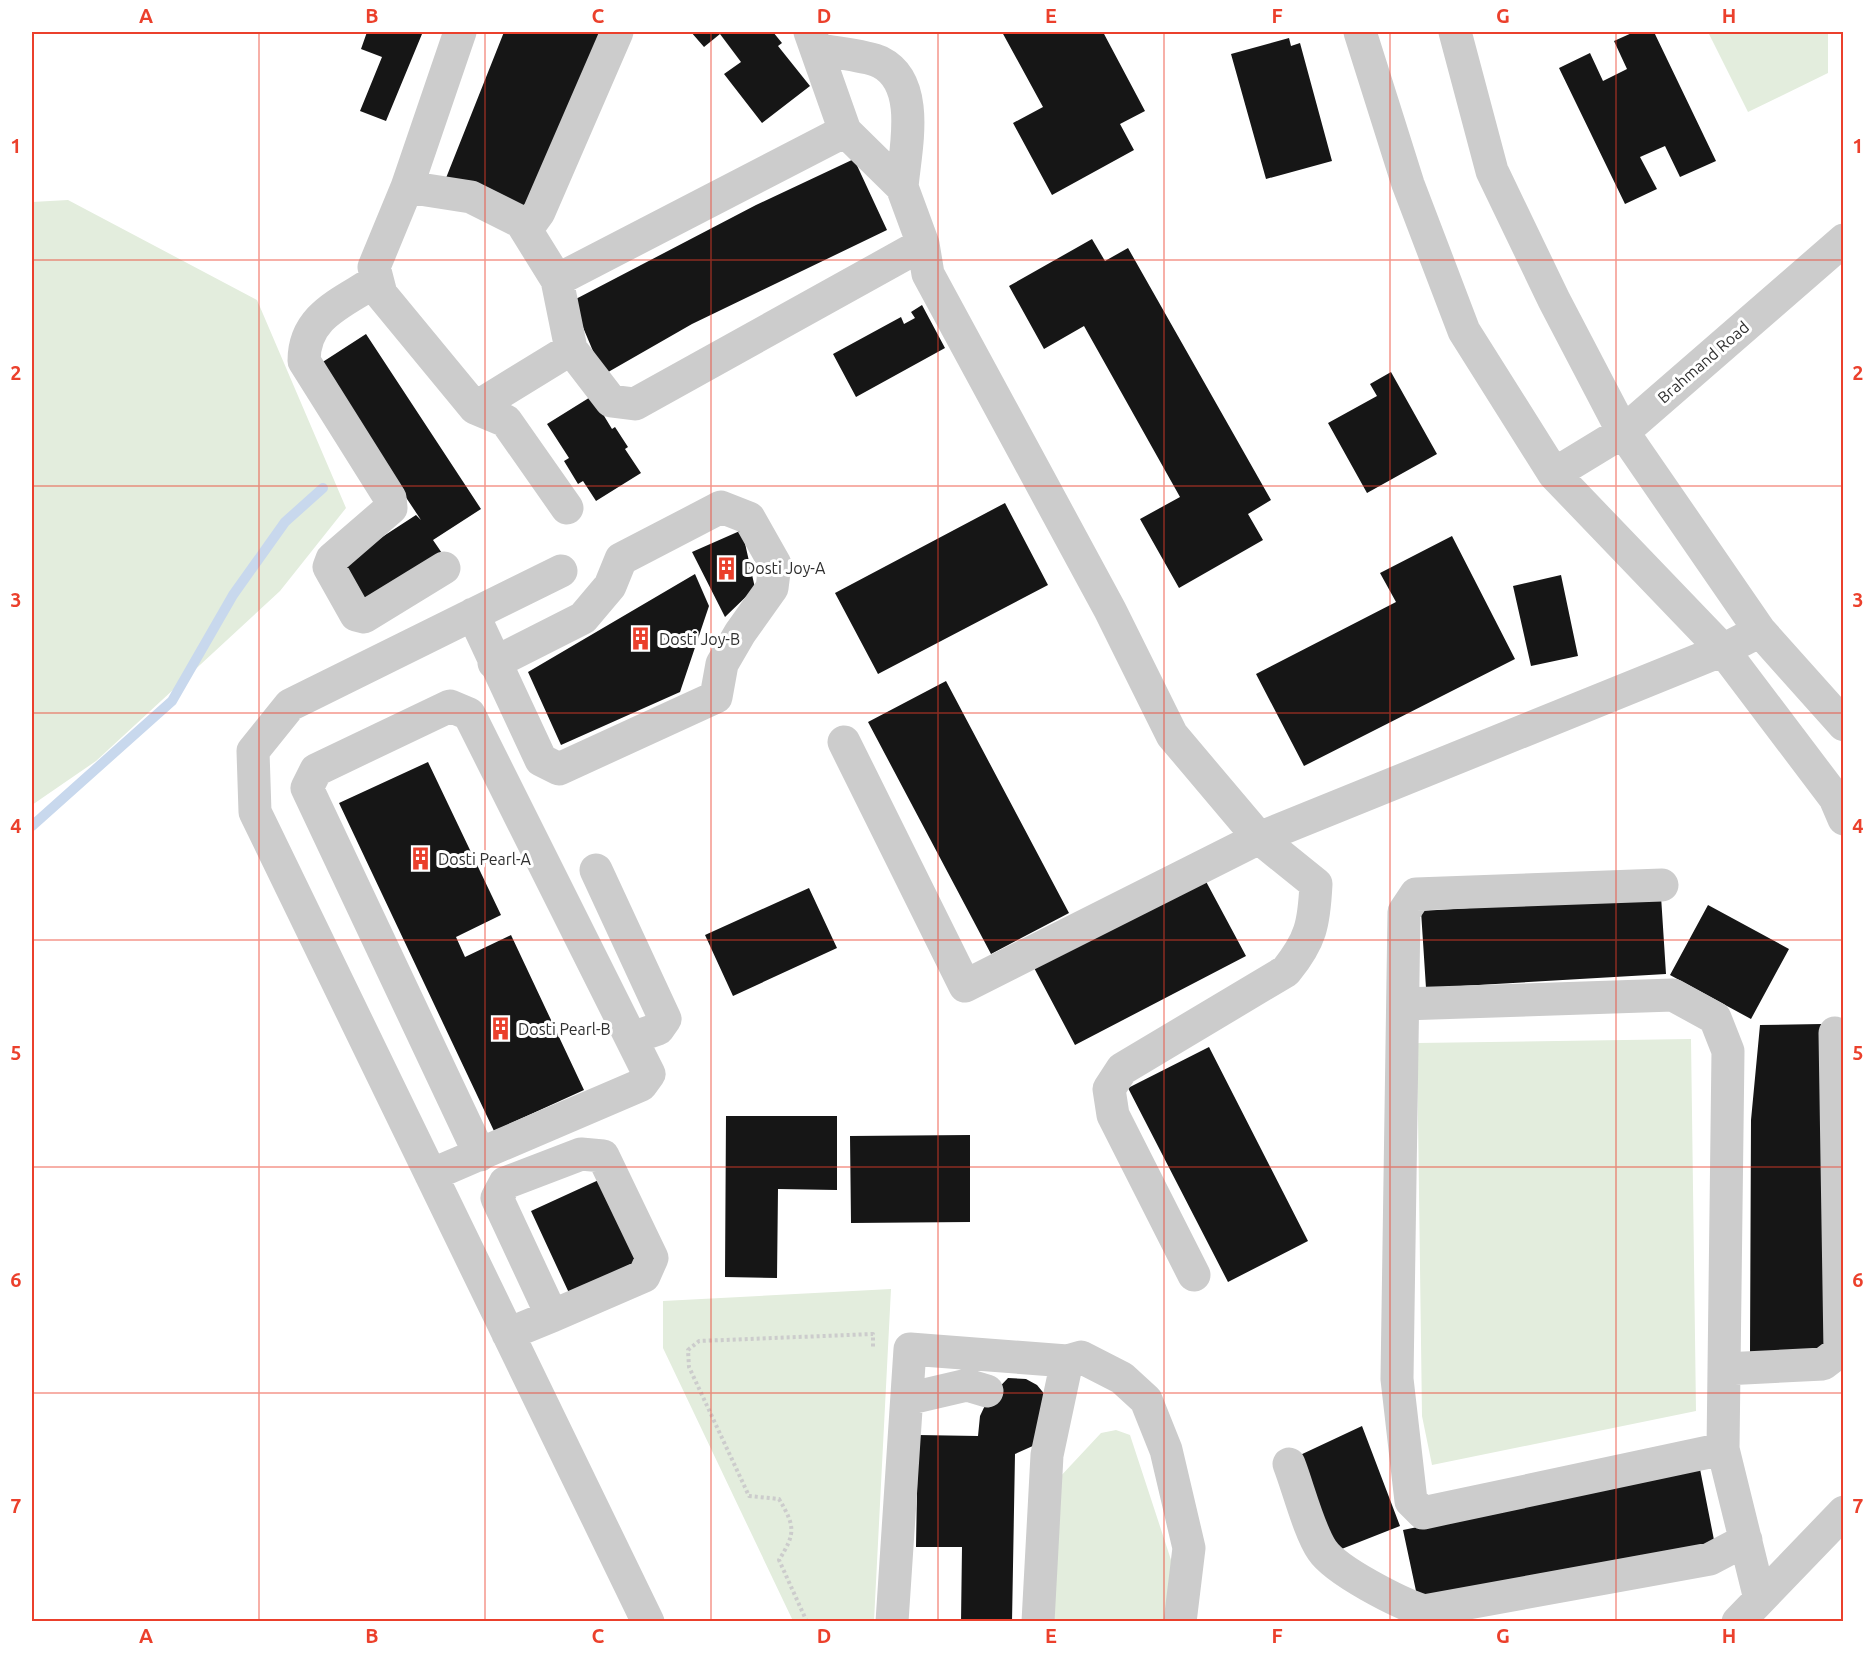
<svg xmlns="http://www.w3.org/2000/svg" width="1875" height="1653" font-family="Ubuntu,sans-serif">
<rect width="100%" height="100%" fill="#fff"/>
<path fill="#e3eddd" d="M 1708,32 L 1828,32 L 1828,73 L 1748,112 Z
M 68,200 L 257,300 L 346,508 L 280,591 L 96,761 L 32,805 L 32,202 Z
M 1691,1039 L 1696,1411 L 1432,1465 L 1422,1416 L 1417,1043 Z
M 891,1289 L 874,1621 L 793,1621 L 663,1348 L 663,1301 Z
M 1116,1430 L 1130,1435 L 1172,1563 L 1168,1621 L 1054,1622 L 1058,1479 L 1101,1433 Z"/>
<g fill="none" stroke-linecap="round" stroke-linejoin="round">
<path stroke="#c8d8ed" stroke-width="10" d="M 32,826 L 172,701 L 233,595 L 285,522 L 323,488"/>
</g>
<path fill="#161616" d="M 367,32 L 422,34 L 386,121 L 360,111 L 382,57 L 361,49 Z
M 504,32 L 601,32 L 530,210 L 446,178 Z
M 691,32 L 773,32 L 782,43 L 778,46 L 810,86 L 762,123 L 724,74 L 741,62 L 720,34 L 704,47 Z
M 1002,32 L 1103,32 L 1145,111 L 1120,124 L 1134,150 L 1052,195 L 1013,123 L 1043,107 Z
M 1634,32 L 1654,32 L 1716,161 L 1680,177 L 1665,146 L 1640,157 L 1657,189 L 1625,204 L 1559,68 L 1590,53 L 1603,81 L 1627,69 L 1614,41 Z
M 1289,38 L 1291,46 L 1300,43 L 1332,161 L 1266,179 L 1231,54 Z
M 854,159 L 887,230 L 692,324 L 603,375 L 572,301 L 756,205 Z
M 1092,239 L 1105,261 L 1128,248 L 1271,500 L 1248,514 L 1263,540 L 1179,588 L 1140,519 L 1180,497 L 1084,326 L 1044,349 L 1009,286 Z
M 922,305 L 945,348 L 856,397 L 833,354 L 901,317 L 904,324 L 915,318 L 911,312 Z
M 366,334 L 481,509 L 433,540 L 446,559 L 367,609 L 336,567 L 416,515 L 421,520 L 318,365 Z
M 1391,372 L 1437,454 L 1367,493 L 1328,423 L 1377,396 L 1370,384 Z
M 592,396 L 612,429 L 615,427 L 628,447 L 625,449 L 641,473 L 596,501 L 583,481 L 578,484 L 564,461 L 569,458 L 547,424 Z
M 1005,503 L 1048,585 L 878,674 L 835,593 Z
M 742,530 L 755,588 L 725,617 L 692,552 Z
M 1452,536 L 1515,659 L 1304,766 L 1256,674 L 1396,602 L 1380,573 Z
M 695,574 L 709,606 L 680,692 L 561,745 L 528,672 Z
M 1561,575 L 1578,656 L 1531,666 L 1513,586 Z
M 946,681 L 1069,913 L 991,954 L 868,722 Z
M 428,762 L 501,915 L 456,937 L 465,957 L 511,935 L 584,1090 L 494,1131 L 339,803 Z
M 1202,874 L 1246,956 L 1075,1045 L 1032,964 Z
M 809,888 L 837,948 L 733,996 L 705,935 Z
M 1661,896 L 1666,974 L 1426,988 L 1421,911 Z
M 1708,905 L 1789,949 L 1751,1019 L 1670,975 Z
M 1822,1024 L 1830,1356 L 1750,1356 L 1751,1120 L 1760,1025 Z
M 1209,1047 L 1308,1241 L 1228,1282 L 1128,1088 Z
M 726,1116 L 837,1116 L 837,1190 L 778,1189 L 777,1278 L 725,1277 Z
M 970,1135 L 970,1222 L 851,1223 L 850,1136 Z
M 603,1178 L 640,1260 L 569,1293 L 531,1211 Z
M 1008,1378 L 1026,1379 L 1037,1385 L 1046,1396 L 1035,1445 L 1015,1454 L 1012,1622 L 961,1622 L 962,1547 L 916,1547 L 918,1435 L 978,1436 L 980,1416 L 988,1399 Z
M 1362,1426 L 1400,1526 L 1334,1552 L 1298,1456 Z
M 1700,1469 L 1715,1545 L 1419,1605 L 1403,1530 Z"/>
<g fill="none" stroke-linecap="round" stroke-linejoin="round">
<path stroke="#ccc" stroke-width="4" stroke-dasharray="3 3" stroke-linecap="butt" d="M 807,1622 L 779,1560 C 796,1533 795,1526 779,1499 L 749,1496 L 689,1367 L 688,1350 L 699,1341 L 873,1334 L 873,1348"/>
<path stroke="#ccc" stroke-width="33" d="M 460,32 L 407,187 L 374,267 L 381,294 L 475,408 L 506,421 L 567,508
M 810,32 L 845,131 L 902,187 L 923,244 L 928,274 L 1110,610 L 1172,735 L 1259,838 L 1316,884 C 1314,924 1311,940 1286,971 L 1122,1069 L 1109,1089 L 1113,1115 L 1194,1275
M 1360,32 L 1408,184 L 1464,331 L 1554,474 L 1723,650 L 1835,798 L 1844,819
M 1455,32 L 1492,171 L 1554,300 L 1623,432 L 1760,631 L 1844,725
M 816,49 C 834,53 865,55 880,62 C 922,83 905,150 902,187
M 407,187 L 471,197 L 521,222 L 557,280 L 571,349 L 475,408
M 526,230 L 539,212 L 617,32
M 377,280 C 343,303 304,315 304,361 L 390,498 L 391,508 L 332,559 L 329,567 L 356,615 L 364,617 L 444,568
M 557,280 L 845,131
M 571,349 L 611,401 L 635,404 L 923,244
M 1554,474 L 1623,432 L 1844,240
M 561,571 L 290,705 L 253,751 L 255,812 L 648,1622
M 473,614 L 541,760 L 559,769 L 716,697 L 722,664 L 740,633 L 772,588 L 775,564 L 749,518 L 721,507 L 621,559 L 610,586 L 583,618 L 494,663
M 844,742 L 965,986 L 1259,838 L 1723,650 L 1760,631
M 596,870 L 665,1019 L 658,1029 L 632,1038
M 1662,885 L 1416,894 L 1404,912 L 1397,1379 L 1411,1501 L 1423,1513 L 1723,1449
M 1403,1004 L 1673,995 L 1715,1018 L 1728,1051 L 1723,1449 L 1760,1599
M 431,1175 L 641,1085 L 649,1074 L 469,714 L 450,706 L 316,770 L 307,788 L 480,1155
M 508,1334 L 552,1316 L 644,1276 L 652,1258 L 603,1156 L 581,1154 L 505,1183 L 497,1198 L 552,1316
M 1724,1369 L 1823,1364 L 1840,1351 L 1835,1033
M 907,1399 L 967,1385 L 987,1391
M 1289,1464 C 1298,1487 1309,1531 1322,1550 C 1336,1571 1399,1603 1424,1611 L 1710,1559 L 1746,1540
M 892,1622 L 910,1349 L 1067,1361 L 1081,1357 L 1122,1378 L 1146,1400 L 1166,1450 L 1189,1548 L 1180,1622
M 1038,1622 L 1047,1455 L 1067,1361
M 1738,1622 L 1844,1512"/>
</g>
<path fill="none" stroke="#eb402c" stroke-width="1.5" stroke-opacity="0.55" d="M 259,32 L 259,1622M 485,32 L 485,1622M 711,32 L 711,1622M 938,32 L 938,1622M 1164,32 L 1164,1622M 1390,32 L 1390,1622M 1616,32 L 1616,1622M 32,260 L 1844,260M 32,486 L 1844,486M 32,713 L 1844,713M 32,940 L 1844,940M 32,1167 L 1844,1167M 32,1393 L 1844,1393"/>
<defs>
<symbol id="building-bare" viewBox="-9 -9 18 18"><path d="M-4-6H4V6H1V3H-1V6H-4ZM-2.5-4.3h1.7v1.8h-1.7ZM.8-4.3h1.7v1.8H.8ZM-2.5-1h1.7V.8h-1.7ZM.8-1h1.7V.8H.8Z" fill="#eb402c" stroke="#fff" stroke-width="2.5" paint-order="stroke"/></symbol>
</defs>
<g fill-rule="evenodd">
<use href="#building-bare" x="710" y="552" width="33" height="33"/>
<use href="#building-bare" x="624" y="622" width="33" height="33"/>
<use href="#building-bare" x="404" y="842" width="33" height="33"/>
<use href="#building-bare" x="484" y="1012" width="33" height="33"/>
</g>
<g text-anchor="middle" dominant-baseline="central" stroke-width="6" stroke-linejoin="round" paint-order="stroke">
<g font-size="16" fill="#2f2f2f" stroke="#fff">
<text transform="translate(1703 362) rotate(-41)">Brahmand Road</text>
</g>
<g font-size="16" fill="#2f2f2f" stroke="#fff" text-anchor="start">
<text x="744" y="568">Dosti Joy-A</text>
<text x="659" y="639">Dosti Joy-B</text>
<text x="438" y="859">Dosti Pearl-A</text>
<text x="518" y="1029">Dosti Pearl-B</text>
</g>
</g>
<rect width="1875" height="1653" fill="none" stroke="#ffffff" stroke-width="66"/>
<rect x="33" y="33" width="1809" height="1587" fill="none" stroke="#eb402c" stroke-width="2"/>
<g font-size="20" text-anchor="middle" font-weight="bold" fill="#eb402c">
<text x="146" y="23">A</text>
<text x="372" y="23">B</text>
<text x="598" y="23">C</text>
<text x="824" y="23">D</text>
<text x="1051" y="23">E</text>
<text x="1277" y="23">F</text>
<text x="1503" y="23">G</text>
<text x="1729" y="23">H</text>
<text x="16" y="153">1</text>
<text x="1858" y="153">1</text>
<text x="16" y="380">2</text>
<text x="1858" y="380">2</text>
<text x="16" y="607">3</text>
<text x="1858" y="607">3</text>
<text x="16" y="833">4</text>
<text x="1858" y="833">4</text>
<text x="16" y="1060">5</text>
<text x="1858" y="1060">5</text>
<text x="16" y="1287">6</text>
<text x="1858" y="1287">6</text>
<text x="16" y="1513">7</text>
<text x="1858" y="1513">7</text>
<text x="146" y="1643">A</text>
<text x="372" y="1643">B</text>
<text x="598" y="1643">C</text>
<text x="824" y="1643">D</text>
<text x="1051" y="1643">E</text>
<text x="1277" y="1643">F</text>
<text x="1503" y="1643">G</text>
<text x="1729" y="1643">H</text>
</g>
</svg>
